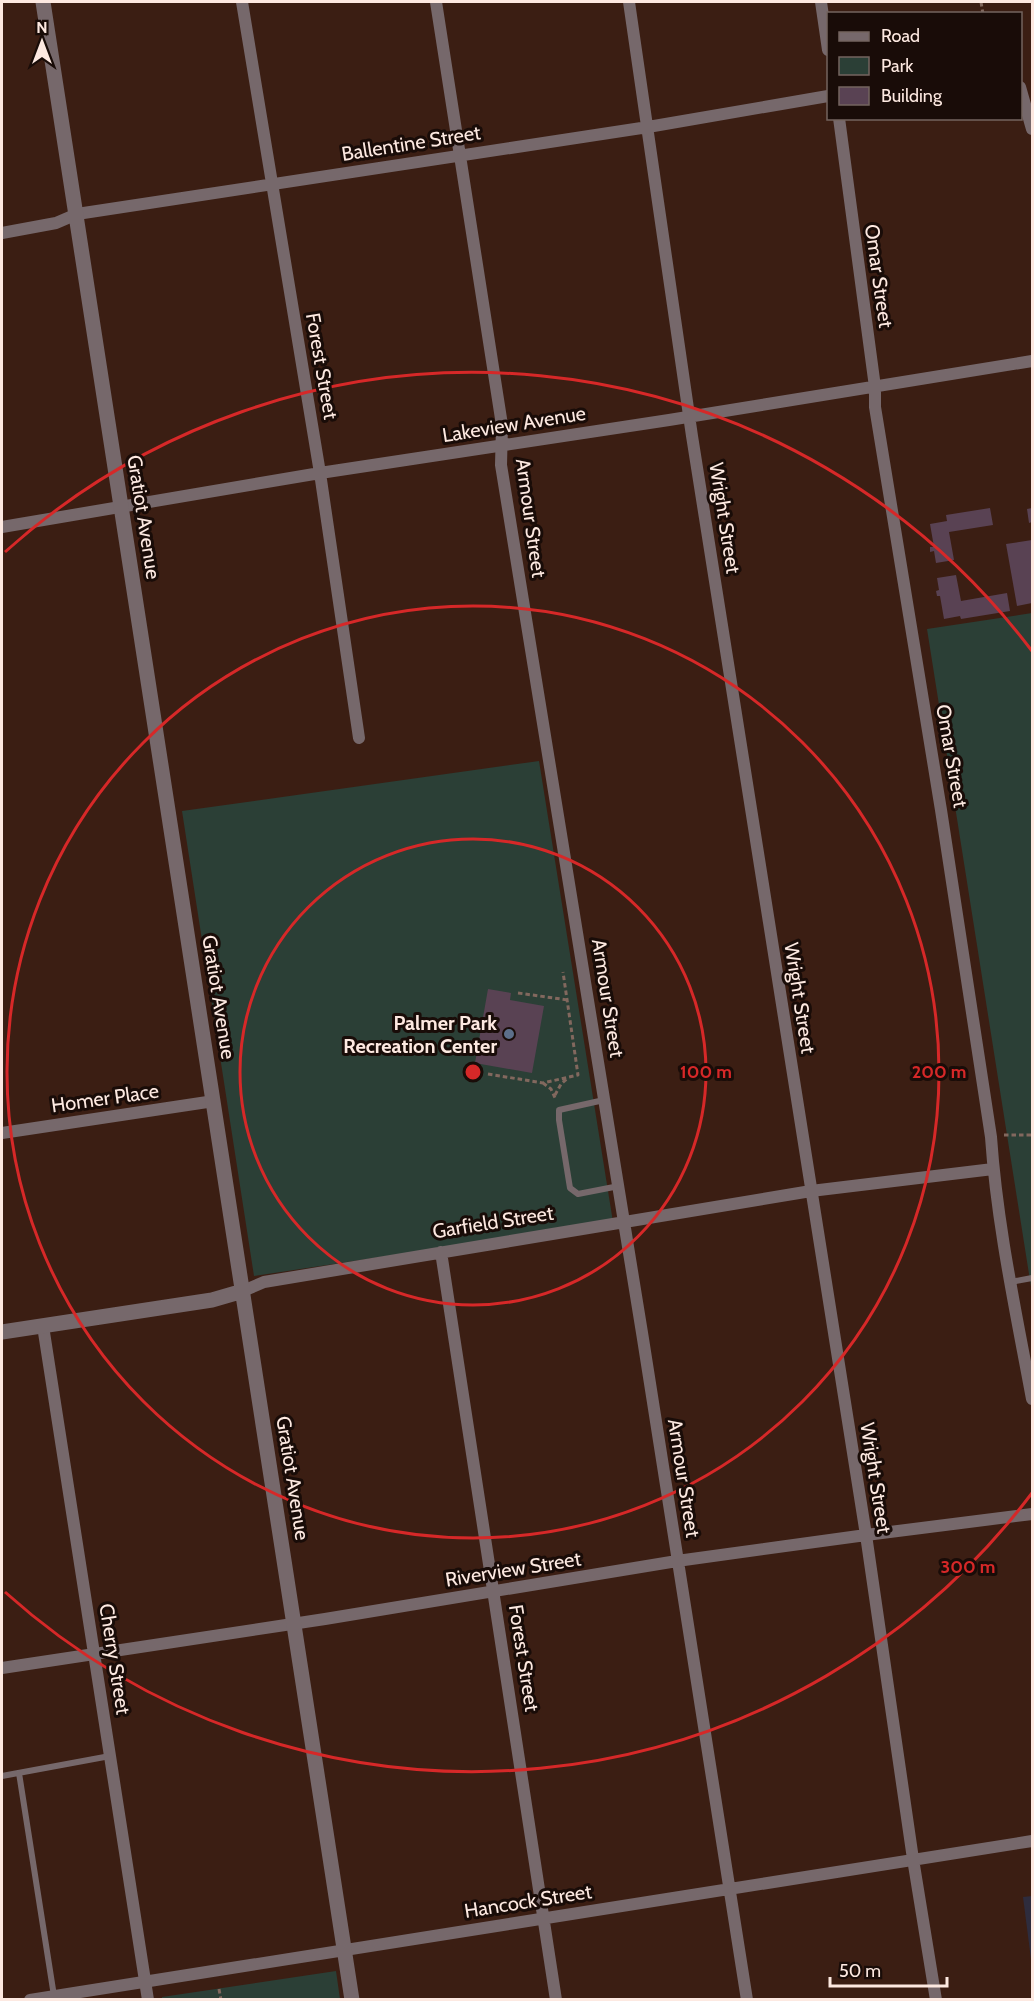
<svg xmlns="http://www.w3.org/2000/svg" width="1034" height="2001" font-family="Cabin,sans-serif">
<rect width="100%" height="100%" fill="#3b1e13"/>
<path fill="#2e2c3d" d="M 1032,1896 L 1032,1967 L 1023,1897 Z"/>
<path fill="#2b3f36" d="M 1032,613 L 1032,1293 L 927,629 Z
M 539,761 L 613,1222 L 254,1276 L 182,811 Z
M 336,1971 L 340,1999 L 162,2000 L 162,1997 Z"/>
<path fill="#594253" d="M 990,508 L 993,525 L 949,532 L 954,560 L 936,563 L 934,551 L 930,552 L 930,547 L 934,547 L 930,524 L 947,521 L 946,515 Z
M 1032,508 L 1032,522 L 1029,523 L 1027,509 Z
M 1032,540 L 1032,603 L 1017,606 L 1006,544 Z
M 956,575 L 961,601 L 1007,593 L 1010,611 L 961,619 L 960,616 L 944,619 L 940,596 L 937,596 L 936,591 L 939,590 L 937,578 Z
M 488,989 L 511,993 L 510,1000 L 544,1006 L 532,1073 L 475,1063 Z"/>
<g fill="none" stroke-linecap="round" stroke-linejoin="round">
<path stroke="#82685e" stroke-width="3" stroke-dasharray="4.5 3" stroke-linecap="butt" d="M 981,2 L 983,14
M 518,993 L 568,1000
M 488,1074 L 543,1083 L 578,1075 L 563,972
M 543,1083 L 551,1089 L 556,1100
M 555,1095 L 561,1084 L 568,1078
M 1004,1135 L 1032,1135
M 219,1989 L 221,2000"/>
<path stroke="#76686b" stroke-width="6" d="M 604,1100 L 559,1110 L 559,1120 L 570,1188 L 578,1194 L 619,1186
M 1011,1282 L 1032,1278
M 19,1773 L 54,1996
M 2,1776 L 110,1756"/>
<path stroke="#76686b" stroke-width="12" d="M 242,2 L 320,473 L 359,738
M 436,2 L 502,425 L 501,465 C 585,976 668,1488 747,2000
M 629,2 L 692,436 L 866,1535 L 913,1859 L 936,2000
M 821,2 L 828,50
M 1020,87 L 1032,129
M 839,118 L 875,387 L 875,407 L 941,810 L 991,1137 C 997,1225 1016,1312 1032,1399
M 2,233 L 56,223 L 77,214 L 648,127 L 828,96
M 2,527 L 320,473 L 669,420 L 1032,361
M 2,1133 L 214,1101
M 441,1252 L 556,2000
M 243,1291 L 264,1282 L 811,1191 L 993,1169
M 43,1326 L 148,2000
M 2,1668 L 325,1619 L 677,1561 L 866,1535 L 1032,1514
M 30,2000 L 1032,1841"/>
<path stroke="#76686b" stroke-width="15" d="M 43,2 L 352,2000
M 2,1332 L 212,1300 L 243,1291"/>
</g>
<g fill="none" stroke="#d62828" stroke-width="3">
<circle cx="473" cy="1072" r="233"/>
<circle cx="473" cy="1072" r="466"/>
<path d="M1032 1493A700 700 0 0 1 5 1592M5 552A700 700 0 0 1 1032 651"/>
</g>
<circle fill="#5c6f8a" stroke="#190c08" stroke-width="2" cx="509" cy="1034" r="6"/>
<g text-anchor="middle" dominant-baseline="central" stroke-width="6" stroke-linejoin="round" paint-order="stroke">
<g font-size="20" fill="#fde9e1" stroke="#190c08">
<text transform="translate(411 143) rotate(-9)">Ballentine Street</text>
<text transform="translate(879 276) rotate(82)">Omar Street</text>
<text transform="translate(322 366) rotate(80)">Forest Street</text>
<text transform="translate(514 424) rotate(-9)">Lakeview Avenue</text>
<text transform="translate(144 517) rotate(81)">Gratiot Avenue</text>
<text transform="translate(531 518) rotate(82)">Armour Street</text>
<text transform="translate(725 518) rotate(81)">Wright Street</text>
<text transform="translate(952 756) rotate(80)">Omar Street</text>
<text transform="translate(219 997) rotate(81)">Gratiot Avenue</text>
<text transform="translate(608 998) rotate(81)">Armour Street</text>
<text transform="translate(800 998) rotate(81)">Wright Street</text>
<text transform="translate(105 1098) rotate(-8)">Homer Place</text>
<text transform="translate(493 1222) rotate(-9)">Garfield Street</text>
<text transform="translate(293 1478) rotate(81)">Gratiot Avenue</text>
<text transform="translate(684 1478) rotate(81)">Armour Street</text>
<text transform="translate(876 1478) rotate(81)">Wright Street</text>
<text transform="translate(513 1569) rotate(-9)">Riverview Street</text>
<text transform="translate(524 1658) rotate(81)">Forest Street</text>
<text transform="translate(115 1659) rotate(81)">Cherry Street</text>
<text transform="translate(528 1901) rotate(-9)">Hancock Street</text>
</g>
<g font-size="20" font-weight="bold" fill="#fde9e1" stroke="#190c08" text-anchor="end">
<text x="497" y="1023">Palmer Park<tspan x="497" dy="23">Recreation Center</tspan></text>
</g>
</g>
<circle cx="473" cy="1072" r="9" fill="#d62828" stroke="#190c08" stroke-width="3"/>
<g font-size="18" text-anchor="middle" font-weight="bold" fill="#d62828" stroke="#190c08" stroke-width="6" stroke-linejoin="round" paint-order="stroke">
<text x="706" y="1078">100 m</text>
<text x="939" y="1078">200 m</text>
<text x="968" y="1573">300 m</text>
</g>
<rect width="1034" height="2001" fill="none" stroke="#fde9e1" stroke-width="6"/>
<rect x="827" y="12" width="195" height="108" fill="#190c08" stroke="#74645f" stroke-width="1.5"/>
<rect x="839" y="32" width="30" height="9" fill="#76686b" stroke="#74645f" stroke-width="1.5"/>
<text x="881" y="42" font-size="18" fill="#fde9e1">Road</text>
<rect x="839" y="57" width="30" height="18" fill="#2b3f36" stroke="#74645f" stroke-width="1.5"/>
<text x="881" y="72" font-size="18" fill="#fde9e1">Park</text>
<rect x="839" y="87" width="30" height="18" fill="#594253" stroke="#74645f" stroke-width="1.5"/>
<text x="881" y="102" font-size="18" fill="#fde9e1">Building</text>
<g transform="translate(42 42)" stroke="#190c08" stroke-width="4.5" paint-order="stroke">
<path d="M0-4.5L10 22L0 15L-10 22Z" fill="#fde9e1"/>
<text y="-9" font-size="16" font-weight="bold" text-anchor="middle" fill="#fde9e1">N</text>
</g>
<path d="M830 1977v9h117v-9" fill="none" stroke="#fde9e1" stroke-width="3"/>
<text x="839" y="1977" font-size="18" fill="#fde9e1" stroke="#190c08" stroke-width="4.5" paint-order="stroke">50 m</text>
</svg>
